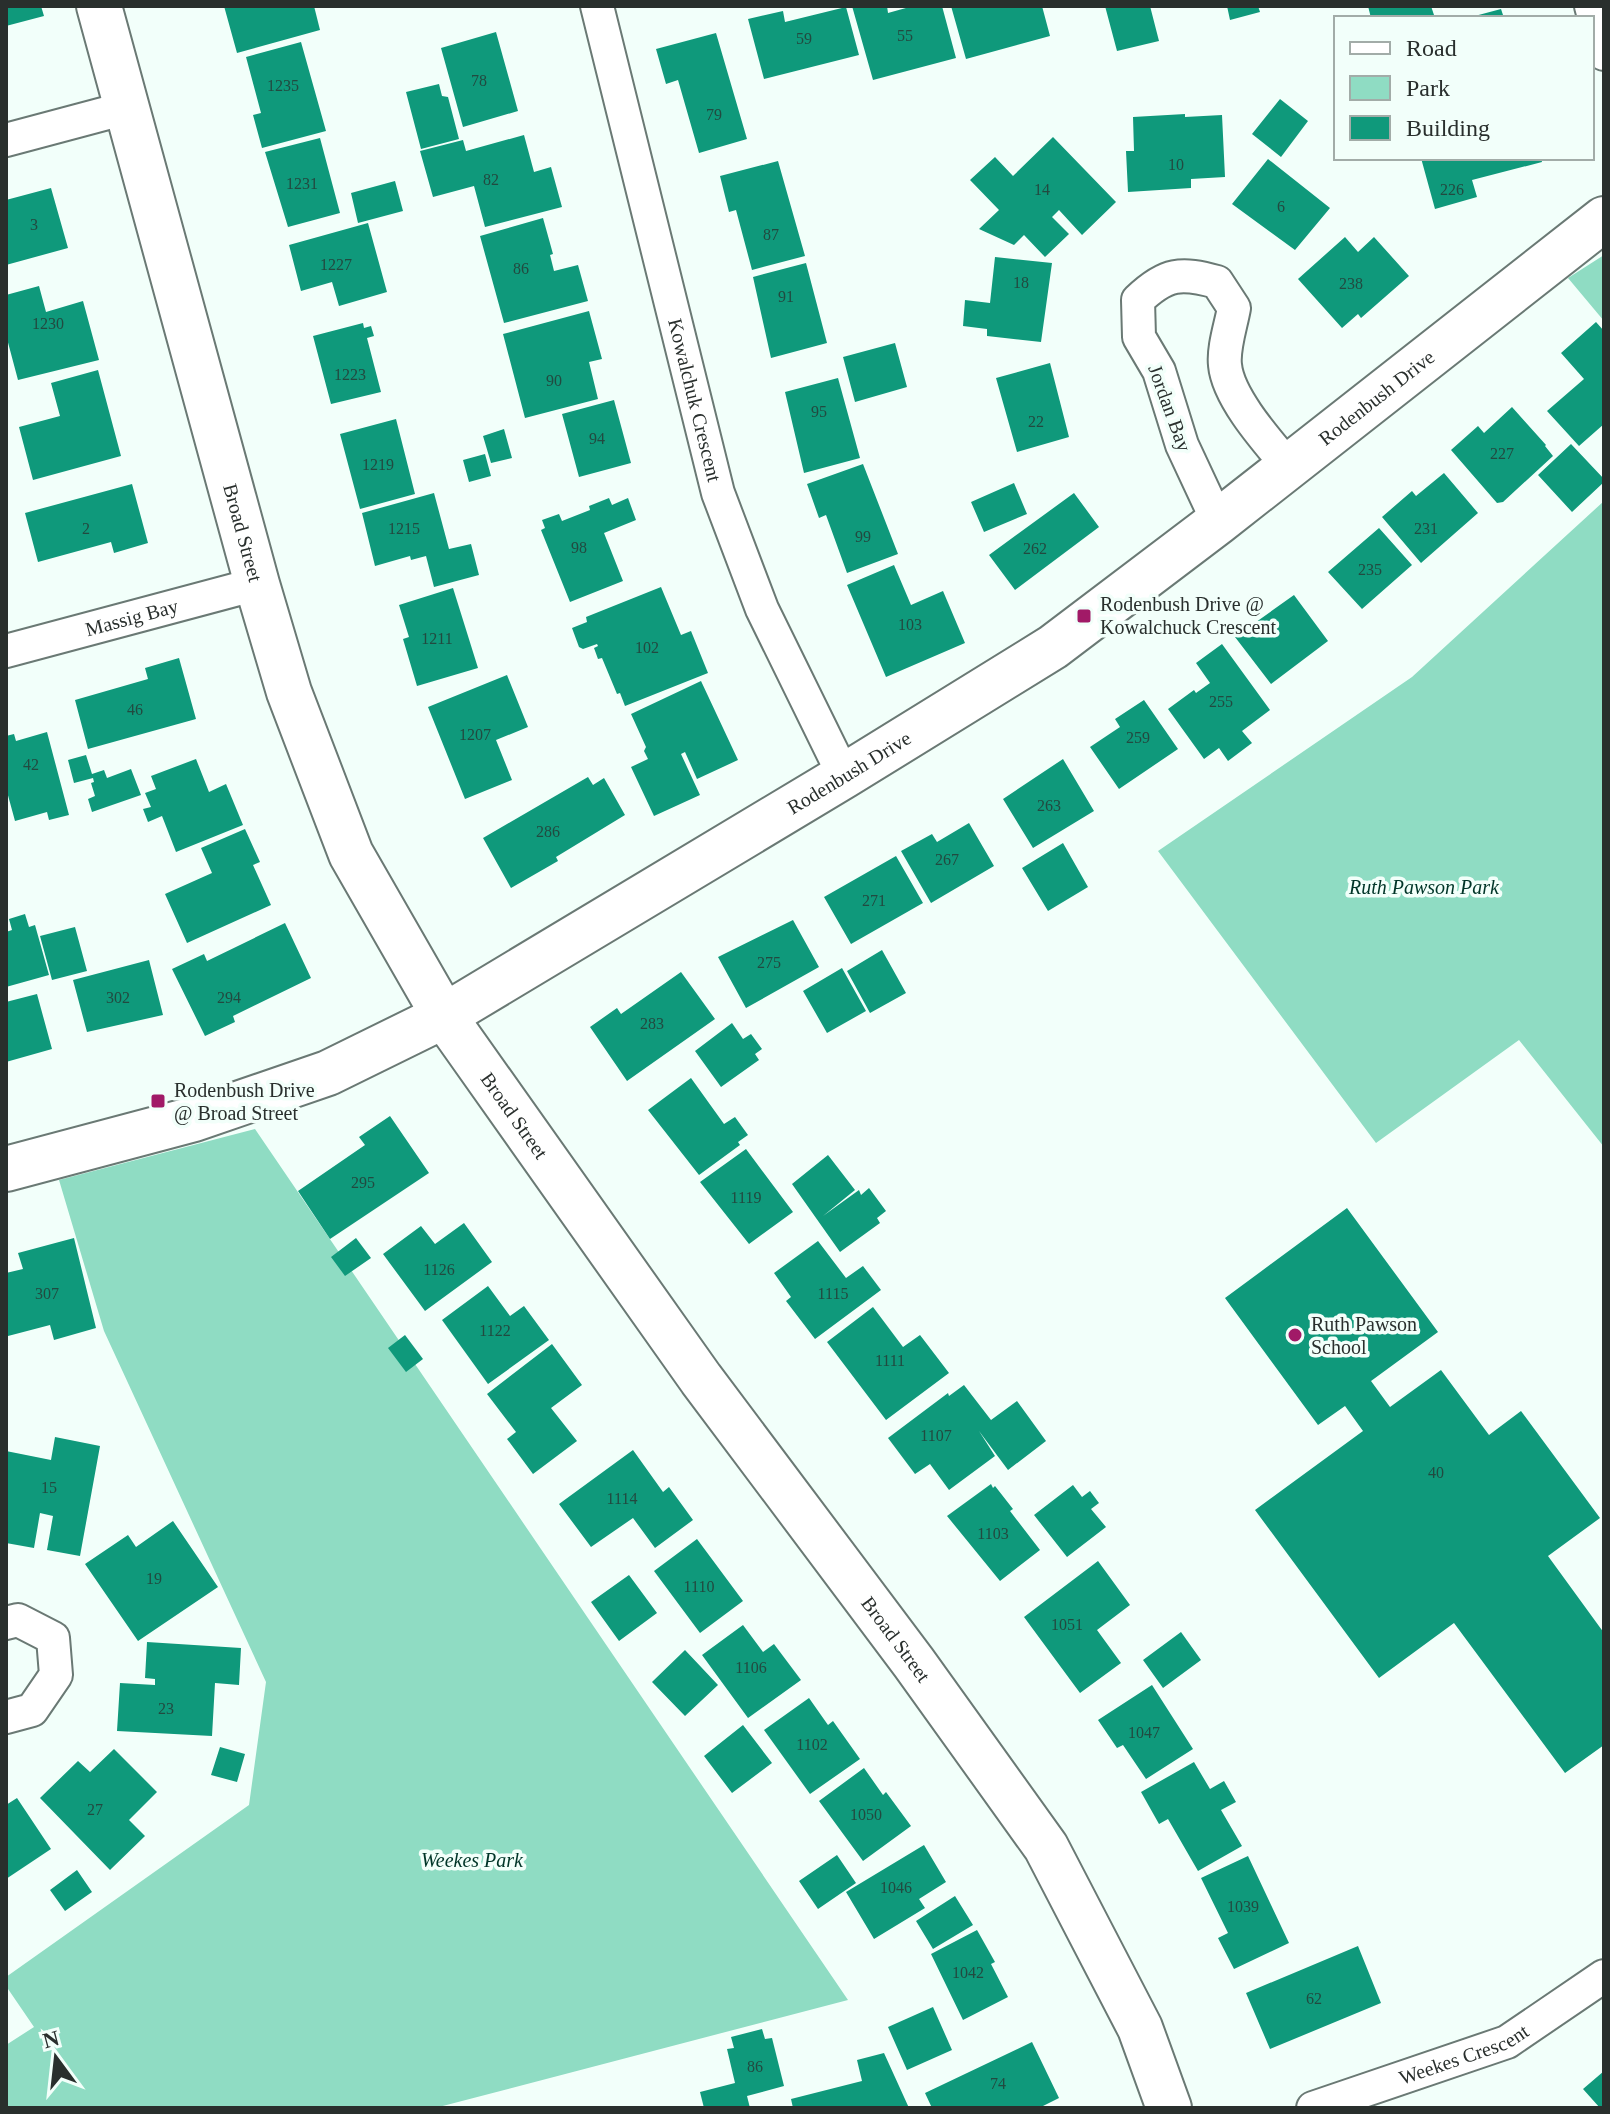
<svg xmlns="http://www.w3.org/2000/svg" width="1610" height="2114" font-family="Georgia,serif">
<rect width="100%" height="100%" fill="#f2fffa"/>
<path fill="#8fdcc3" d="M 1604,255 L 1604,321 L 1568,278 Z
M 1604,501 L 1604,1147 L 1519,1040 L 1376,1143 L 1158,851 L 1412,677 Z
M 255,1129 L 848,2000 L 435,2108 L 6,2108 L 6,2045 L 34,2027 L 6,1986 L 6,1977 L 249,1805 L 266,1682 L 104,1331 L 59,1180 Z"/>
<path fill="#0f997b" d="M 6,6 L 41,6 L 44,16 L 6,26 Z
M 224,6 L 314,6 L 320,30 L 237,53 Z
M 852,6 L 887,6 L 888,13 L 913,6 L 942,6 L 956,58 L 873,80 Z
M 951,6 L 1042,6 L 1050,36 L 966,59 Z
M 1105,6 L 1150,6 L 1159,41 L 1117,51 Z
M 1227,6 L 1258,6 L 1260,12 L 1230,20 Z
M 1368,6 L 1431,6 L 1435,18 L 1371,18 Z
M 846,7 L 859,55 L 764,79 L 748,19 L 783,11 L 785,22 Z
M 1501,9 L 1504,18 L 1471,18 L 1471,17 Z
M 496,32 L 518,111 L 463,127 L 441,48 Z
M 716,33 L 747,139 L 699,153 L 678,80 L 666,84 L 656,49 Z
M 301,42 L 326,131 L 262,148 L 253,115 L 261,113 L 246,57 Z
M 439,84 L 442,96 L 448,97 L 459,139 L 421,149 L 406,92 Z
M 1280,99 L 1308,121 L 1281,157 L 1252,134 Z
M 1185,114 L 1185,117 L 1222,115 L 1225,177 L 1191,179 L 1191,188 L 1128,192 L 1126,151 L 1134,151 L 1133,117 Z
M 524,135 L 534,172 L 551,167 L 562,207 L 485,227 L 474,186 L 433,197 L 420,151 L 463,140 L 466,151 Z
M 1053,137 L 1116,202 L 1082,235 L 1059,210 L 1052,217 L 1069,234 L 1045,257 L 1024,235 L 1014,245 L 979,229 L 999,210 L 970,180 L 995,157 L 1013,176 Z
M 320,138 L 340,213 L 288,227 L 265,152 Z
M 1421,158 L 1541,158 L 1542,162 L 1472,180 L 1477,197 L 1435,209 Z
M 1268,159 L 1330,208 L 1295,250 L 1232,204 Z
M 778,161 L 805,256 L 752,270 L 736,210 L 729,212 L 720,176 Z
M 395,181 L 403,211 L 358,223 L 351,193 Z
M 51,188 L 68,248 L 6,265 L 6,200 Z
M 543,218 L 553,254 L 550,255 L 554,271 L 578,265 L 588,301 L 504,323 L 480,236 Z
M 368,223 L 387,292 L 339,306 L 332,282 L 301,291 L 289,245 Z
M 1345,237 L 1358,252 L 1374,237 L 1409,276 L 1361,318 L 1358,314 L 1342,328 L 1298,279 Z
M 995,257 L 1052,263 L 1041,342 L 987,336 L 987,329 L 963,326 L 965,300 L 990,303 Z
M 806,263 L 827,343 L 771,358 L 753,277 Z
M 39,286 L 46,312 L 83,301 L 99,360 L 18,380 L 6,335 L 6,295 Z
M 589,311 L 602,359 L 589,362 L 598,399 L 525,418 L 503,334 Z
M 1596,322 L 1604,331 L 1604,424 L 1579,446 L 1547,411 L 1584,379 L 1561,353 Z
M 363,323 L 364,328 L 371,326 L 374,336 L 367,338 L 381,392 L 331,404 L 313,336 Z
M 895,343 L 907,387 L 855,402 L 843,357 Z
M 1050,363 L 1069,437 L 1017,452 L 996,378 Z
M 98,370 L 121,456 L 33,480 L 19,427 L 60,416 L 51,383 Z
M 838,378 L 860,458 L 804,473 L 785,392 Z
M 614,400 L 631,463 L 579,477 L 562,414 Z
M 1512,407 L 1546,445 L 1545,446 L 1553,456 L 1503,502 L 1497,503 L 1451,450 L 1478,426 L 1484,433 Z
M 396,419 L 415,494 L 360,509 L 340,434 Z
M 504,429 L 512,458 L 491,463 L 483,436 Z
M 1571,444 L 1604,479 L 1604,482 L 1572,512 L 1538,475 Z
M 485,454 L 491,476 L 469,482 L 463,460 Z
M 863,464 L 898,554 L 847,573 L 826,515 L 819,518 L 807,484 Z
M 1444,473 L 1478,513 L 1421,563 L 1382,517 L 1412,491 L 1416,496 Z
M 1014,483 L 1027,514 L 984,532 L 971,502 Z
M 132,484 L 148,543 L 114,553 L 111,542 L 38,562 L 25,513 Z
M 434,493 L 449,549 L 471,544 L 479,575 L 434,587 L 426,556 L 411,560 L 410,556 L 375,566 L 362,513 Z
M 1074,493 L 1099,527 L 1015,590 L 989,555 Z
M 609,498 L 612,505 L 628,498 L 636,520 L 604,533 L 623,581 L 570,602 L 541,530 L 545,528 L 542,520 L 559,514 L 562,521 L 590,510 L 589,506 Z
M 1379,528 L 1412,565 L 1362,609 L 1328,572 Z
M 894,565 L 911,605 L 943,591 L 965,643 L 886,677 L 847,585 Z
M 661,587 L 681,635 L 691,631 L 708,673 L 625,706 L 620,693 L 617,694 L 602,658 L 598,659 L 594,648 L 598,646 L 597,644 L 583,649 L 579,647 L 572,628 L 587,622 L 586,617 Z
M 453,588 L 478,668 L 417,686 L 403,639 L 409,637 L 399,605 Z
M 1294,595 L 1328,641 L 1271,684 L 1235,637 Z
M 1222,644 L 1270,710 L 1242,731 L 1252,743 L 1228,761 L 1219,748 L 1204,759 L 1168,709 L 1194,690 L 1196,693 L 1210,683 L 1196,663 Z
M 179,658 L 196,719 L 88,749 L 75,700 L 148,679 L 145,668 Z
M 507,675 L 528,727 L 496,740 L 512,780 L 465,799 L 428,707 Z
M 701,681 L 738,760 L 697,779 L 685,752 L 681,754 L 700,795 L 654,816 L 631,767 L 648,759 L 644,751 L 646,747 L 631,714 Z
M 1144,700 L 1178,749 L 1119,789 L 1090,747 L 1120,727 L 1115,719 Z
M 47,732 L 69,815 L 49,820 L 47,812 L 15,821 L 6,788 L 6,736 L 14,734 L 16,741 Z
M 86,755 L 92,774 L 104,770 L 107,778 L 131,769 L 141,795 L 92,812 L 88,799 L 95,796 L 91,783 L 94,782 L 93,778 L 74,783 L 68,760 Z
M 196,759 L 209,792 L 226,784 L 243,825 L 176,852 L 162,816 L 148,822 L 143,809 L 151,807 L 145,793 L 156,789 L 151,776 Z
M 1063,759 L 1094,811 L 1033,848 L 1003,799 Z
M 588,777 L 593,785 L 604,778 L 625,815 L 556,857 L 558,861 L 511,888 L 483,838 Z
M 969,823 L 994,866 L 931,903 L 901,851 L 932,834 L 937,842 Z
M 245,829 L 260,862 L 253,865 L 271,905 L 187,943 L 165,894 L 212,873 L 201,848 Z
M 1063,843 L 1088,887 L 1048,911 L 1022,868 Z
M 896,856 L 923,903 L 851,944 L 824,897 Z
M 25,914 L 29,927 L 35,925 L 49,975 L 6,987 L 6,932 L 12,930 L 9,919 Z
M 793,920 L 819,967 L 746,1008 L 718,957 Z
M 285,923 L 311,978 L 233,1016 L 235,1022 L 205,1036 L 172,969 L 204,954 L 207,961 Z
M 75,927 L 87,971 L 52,980 L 40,936 Z
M 882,950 L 906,993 L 870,1013 L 847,971 Z
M 149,960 L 163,1015 L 87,1032 L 73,980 Z
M 842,968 L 866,1011 L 827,1033 L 803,991 Z
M 681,972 L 715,1019 L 627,1081 L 590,1027 L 617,1008 L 621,1014 Z
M 37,994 L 52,1049 L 6,1062 L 6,1002 Z
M 732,1023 L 743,1039 L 751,1034 L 762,1049 L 755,1054 L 759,1060 L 721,1087 L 695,1051 Z
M 691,1078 L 724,1124 L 735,1117 L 748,1135 L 738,1142 L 740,1145 L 699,1175 L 648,1110 Z
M 390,1116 L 429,1173 L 330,1239 L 298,1191 L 365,1145 L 359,1137 Z
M 746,1149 L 793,1212 L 749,1244 L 700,1182 Z
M 828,1155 L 855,1190 L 823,1216 L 859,1190 L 861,1195 L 869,1188 L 886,1211 L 877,1218 L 880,1223 L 840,1252 L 792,1184 Z
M 1347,1208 L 1438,1332 L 1371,1381 L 1390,1407 L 1441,1370 L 1489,1435 L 1521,1411 L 1600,1518 L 1548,1556 L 1604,1633 L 1604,1745 L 1565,1773 L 1454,1623 L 1379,1678 L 1255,1510 L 1363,1431 L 1345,1406 L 1318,1425 L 1225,1298 Z
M 464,1223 L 492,1262 L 425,1311 L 383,1254 L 421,1226 L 435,1244 Z
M 74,1238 L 96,1328 L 54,1340 L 50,1325 L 8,1336 L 6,1273 L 23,1269 L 18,1253 Z
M 356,1238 L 371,1258 L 345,1276 L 331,1257 Z
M 818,1241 L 846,1278 L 863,1266 L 881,1290 L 815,1339 L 786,1301 L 791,1297 L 774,1273 Z
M 488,1286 L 510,1316 L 524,1306 L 549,1340 L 488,1384 L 442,1320 Z
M 873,1307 L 903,1347 L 920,1335 L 949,1373 L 886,1420 L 827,1342 Z
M 405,1335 L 423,1359 L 406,1372 L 388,1348 Z
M 552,1344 L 582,1385 L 551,1408 L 577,1441 L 533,1474 L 507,1439 L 516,1432 L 487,1394 Z
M 964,1385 L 991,1420 L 1017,1401 L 1046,1441 L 1008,1470 L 979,1431 L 995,1456 L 949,1490 L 930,1464 L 915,1474 L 888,1438 L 948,1393 L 949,1396 Z
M 55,1437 L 100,1446 L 80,1556 L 47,1550 L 53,1516 L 40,1513 L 34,1548 L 6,1543 L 6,1451 L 51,1460 Z
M 633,1450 L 663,1492 L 669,1487 L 693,1520 L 655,1548 L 633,1518 L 591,1547 L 559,1504 Z
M 991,1484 L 993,1488 L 995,1486 L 1013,1509 L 1010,1511 L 1040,1550 L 1000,1581 L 947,1516 Z
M 1073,1485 L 1082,1497 L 1090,1491 L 1099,1503 L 1091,1509 L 1106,1527 L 1067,1557 L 1034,1515 Z
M 173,1521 L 218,1587 L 138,1641 L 85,1564 L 128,1535 L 136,1547 Z
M 697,1539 L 743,1601 L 700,1633 L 654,1571 Z
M 1098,1561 L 1130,1605 L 1097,1630 L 1121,1663 L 1080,1693 L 1024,1617 Z
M 629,1575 L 657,1613 L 619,1641 L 591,1602 Z
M 743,1625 L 763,1652 L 774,1644 L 801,1680 L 748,1718 L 702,1655 Z
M 1181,1632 L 1201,1660 L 1163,1688 L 1143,1660 Z
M 147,1642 L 241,1648 L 239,1685 L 215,1683 L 212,1736 L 117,1731 L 120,1683 L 155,1685 L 155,1679 L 145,1678 Z
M 685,1650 L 718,1685 L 685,1716 L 652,1682 Z
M 1152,1685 L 1193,1749 L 1146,1779 L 1123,1745 L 1117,1748 L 1098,1720 Z
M 809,1698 L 828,1725 L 833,1721 L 860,1759 L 810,1794 L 764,1730 Z
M 743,1725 L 772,1763 L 732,1793 L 704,1756 Z
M 220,1747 L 245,1754 L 237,1782 L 211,1775 Z
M 114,1749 L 157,1792 L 129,1820 L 145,1836 L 110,1870 L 40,1798 L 78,1761 L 90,1772 Z
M 1194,1762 L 1210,1789 L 1224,1781 L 1236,1802 L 1221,1810 L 1242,1846 L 1198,1871 L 1168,1819 L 1159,1824 L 1141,1792 Z
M 864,1768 L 883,1795 L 886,1792 L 911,1826 L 863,1861 L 819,1801 Z
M 17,1798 L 51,1849 L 6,1879 L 6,1805 Z
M 924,1845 L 946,1882 L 919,1899 L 925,1908 L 874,1939 L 846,1892 Z
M 837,1855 L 856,1883 L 818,1909 L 799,1881 Z
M 1248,1856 L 1289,1943 L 1234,1969 L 1218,1938 L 1228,1933 L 1201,1878 Z
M 77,1870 L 92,1892 L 65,1911 L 50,1890 Z
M 955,1896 L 973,1925 L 933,1949 L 916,1921 Z
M 977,1930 L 995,1962 L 991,1964 L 1008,1997 L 963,2020 L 931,1954 Z
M 1358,1946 L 1381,2003 L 1270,2049 L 1246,1993 Z
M 933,2007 L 952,2050 L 907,2070 L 888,2027 Z
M 762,2029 L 765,2039 L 772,2038 L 784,2086 L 747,2096 L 750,2108 L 704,2108 L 700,2092 L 735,2083 L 727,2049 L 734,2048 L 731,2037 Z
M 1032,2042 L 1059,2098 L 1039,2108 L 932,2108 L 925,2093 Z
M 884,2053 L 909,2108 L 793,2108 L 791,2099 L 862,2081 L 857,2060 Z
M 1604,2071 L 1604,2108 L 1600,2108 L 1583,2089 Z"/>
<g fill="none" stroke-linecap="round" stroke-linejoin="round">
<defs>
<g id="street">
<path id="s1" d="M 597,6 L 718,493 L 762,609 L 844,776"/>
<path d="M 1591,6 L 1604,54"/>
<path d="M 6,140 L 126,108"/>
<path d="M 1218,522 L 1182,445 L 1159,371 L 1139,337 L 1138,300 C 1166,273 1181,272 1217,282 L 1234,308 C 1231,325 1223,348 1225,365 C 1228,398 1268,442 1289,467"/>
<path id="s2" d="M 6,651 L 257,584"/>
<path d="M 6,1623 L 18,1620 L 53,1638 L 56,1675 L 32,1710 L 6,1717"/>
<path id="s3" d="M 1313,2108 L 1507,2042 L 1604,1976"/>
</g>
<g id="secondary">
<path id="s4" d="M 99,6 L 257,584 L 289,692 L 351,854 L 444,1016 L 701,1379 L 914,1663 L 1046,1847 L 1140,2028 L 1169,2108"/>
<path id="s5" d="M 6,1169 L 194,1119 L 328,1073 L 444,1016 L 844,776 L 1053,647 L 1218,522 L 1604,219"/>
</g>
</defs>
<use href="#street" stroke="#6a7974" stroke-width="36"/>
<use href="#secondary" stroke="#6a7974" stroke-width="48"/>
<use href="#street" stroke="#fff" stroke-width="32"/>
<use href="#secondary" stroke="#fff" stroke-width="44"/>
</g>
<g fill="#a11a67" stroke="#f2fffa" stroke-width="3">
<rect x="1076" y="608" width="16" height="16" rx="4"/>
<rect x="150" y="1093" width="16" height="16" rx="4"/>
<circle cx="1295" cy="1335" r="8"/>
</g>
<g text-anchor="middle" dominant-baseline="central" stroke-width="7" stroke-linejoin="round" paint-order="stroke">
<g font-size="16" fill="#224a40">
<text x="905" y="35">55</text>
<text x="804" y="38">59</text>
<text x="479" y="80">78</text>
<text x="283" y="85">1235</text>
<text x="714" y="114">79</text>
<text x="1176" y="164">10</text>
<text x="491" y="179">82</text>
<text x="302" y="183">1231</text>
<text x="1042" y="189">14</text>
<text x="1452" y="189">226</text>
<text x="1281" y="206">6</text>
<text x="34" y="224">3</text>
<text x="771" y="234">87</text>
<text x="336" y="264">1227</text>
<text x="521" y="268">86</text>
<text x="1021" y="282">18</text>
<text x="1351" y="283">238</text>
<text x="786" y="296">91</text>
<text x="48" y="323">1230</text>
<text x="350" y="374">1223</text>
<text x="554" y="380">90</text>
<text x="819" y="411">95</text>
<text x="1036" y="421">22</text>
<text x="597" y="438">94</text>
<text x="1502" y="453">227</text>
<text x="378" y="464">1219</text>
<text x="86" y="528">2</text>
<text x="404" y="528">1215</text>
<text x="1426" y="528">231</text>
<text x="863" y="536">99</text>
<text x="579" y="547">98</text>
<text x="1035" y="548">262</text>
<text x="1370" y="569">235</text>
<text x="910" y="624">103</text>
<text x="437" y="638">1211</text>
<text x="647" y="647">102</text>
<text x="1221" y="701">255</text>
<text x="135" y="709">46</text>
<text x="475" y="734">1207</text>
<text x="1138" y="737">259</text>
<text x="31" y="764">42</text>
<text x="1049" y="805">263</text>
<text x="548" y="831">286</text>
<text x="947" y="859">267</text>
<text x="874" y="900">271</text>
<text x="769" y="962">275</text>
<text x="118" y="997">302</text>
<text x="229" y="997">294</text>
<text x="652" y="1023">283</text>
<text x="363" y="1182">295</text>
<text x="746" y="1197">1119</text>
<text x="439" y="1269">1126</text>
<text x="47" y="1293">307</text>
<text x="833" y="1293">1115</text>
<text x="495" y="1330">1122</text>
<text x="890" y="1360">1111</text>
<text x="936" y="1435">1107</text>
<text x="1436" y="1472">40</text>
<text x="49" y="1487">15</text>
<text x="622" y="1498">1114</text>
<text x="993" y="1533">1103</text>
<text x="154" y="1578">19</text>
<text x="699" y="1586">1110</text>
<text x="1067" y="1624">1051</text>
<text x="751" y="1667">1106</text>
<text x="166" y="1708">23</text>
<text x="1144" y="1732">1047</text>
<text x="812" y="1744">1102</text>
<text x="95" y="1809">27</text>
<text x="866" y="1814">1050</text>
<text x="896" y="1887">1046</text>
<text x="1243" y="1906">1039</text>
<text x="968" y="1972">1042</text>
<text x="1314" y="1998">62</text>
<text x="755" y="2066">86</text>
<text x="998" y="2083">74</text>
</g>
<g font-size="20" fill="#292f2d" stroke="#f2fffa">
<text stroke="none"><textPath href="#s5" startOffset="1586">Rodenbush Drive</textPath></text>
<text stroke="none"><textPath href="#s1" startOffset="406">Kowalchuk Crescent</textPath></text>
<text transform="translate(1170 408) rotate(70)">Jordan Bay</text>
<text stroke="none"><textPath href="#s4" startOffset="546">Broad Street</textPath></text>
<text stroke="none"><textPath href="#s2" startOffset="130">Massig Bay</textPath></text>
<text stroke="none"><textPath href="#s5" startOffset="938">Rodenbush Drive</textPath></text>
<text stroke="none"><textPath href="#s4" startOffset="1194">Broad Street</textPath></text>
<text stroke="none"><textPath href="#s4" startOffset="1842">Broad Street</textPath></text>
<text stroke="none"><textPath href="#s3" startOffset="160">Weekes Crescent</textPath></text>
</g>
<g font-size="20" fill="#292f2d" stroke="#f2fffa" text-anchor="start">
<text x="1100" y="604">Rodenbush Drive @<tspan x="1100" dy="23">Kowalchuck Crescent</tspan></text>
<text x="174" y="1090">Rodenbush Drive<tspan x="174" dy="23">@ Broad Street</tspan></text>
<text x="1311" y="1324">Ruth Pawson<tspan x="1311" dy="23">School</tspan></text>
</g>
<g font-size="20" font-style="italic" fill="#003528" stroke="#f2fffa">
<text x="1424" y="887">Ruth Pawson Park</text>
<text x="472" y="1860">Weekes Park</text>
</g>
</g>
<rect width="1610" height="2114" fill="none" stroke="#292f2d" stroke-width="16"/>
<rect x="1334" y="16" width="260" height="144" fill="#f2fffa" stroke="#a2aca8" stroke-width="2"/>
<rect x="1350" y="42" width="40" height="12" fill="#ffffff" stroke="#a2aca8" stroke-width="2"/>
<text x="1406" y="56" font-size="24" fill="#292f2d">Road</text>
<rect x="1350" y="76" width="40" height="24" fill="#8fdcc3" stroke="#a2aca8" stroke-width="2"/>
<text x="1406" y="96" font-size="24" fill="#292f2d">Park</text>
<rect x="1350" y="116" width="40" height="24" fill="#0f997b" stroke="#a2aca8" stroke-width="2"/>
<text x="1406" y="136" font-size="24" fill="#292f2d">Building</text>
<g transform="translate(56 2058) rotate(345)" stroke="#f2fffa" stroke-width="6" paint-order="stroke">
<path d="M0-6L14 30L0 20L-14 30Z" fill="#292f2d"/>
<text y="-12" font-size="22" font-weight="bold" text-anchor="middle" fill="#292f2d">N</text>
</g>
</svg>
